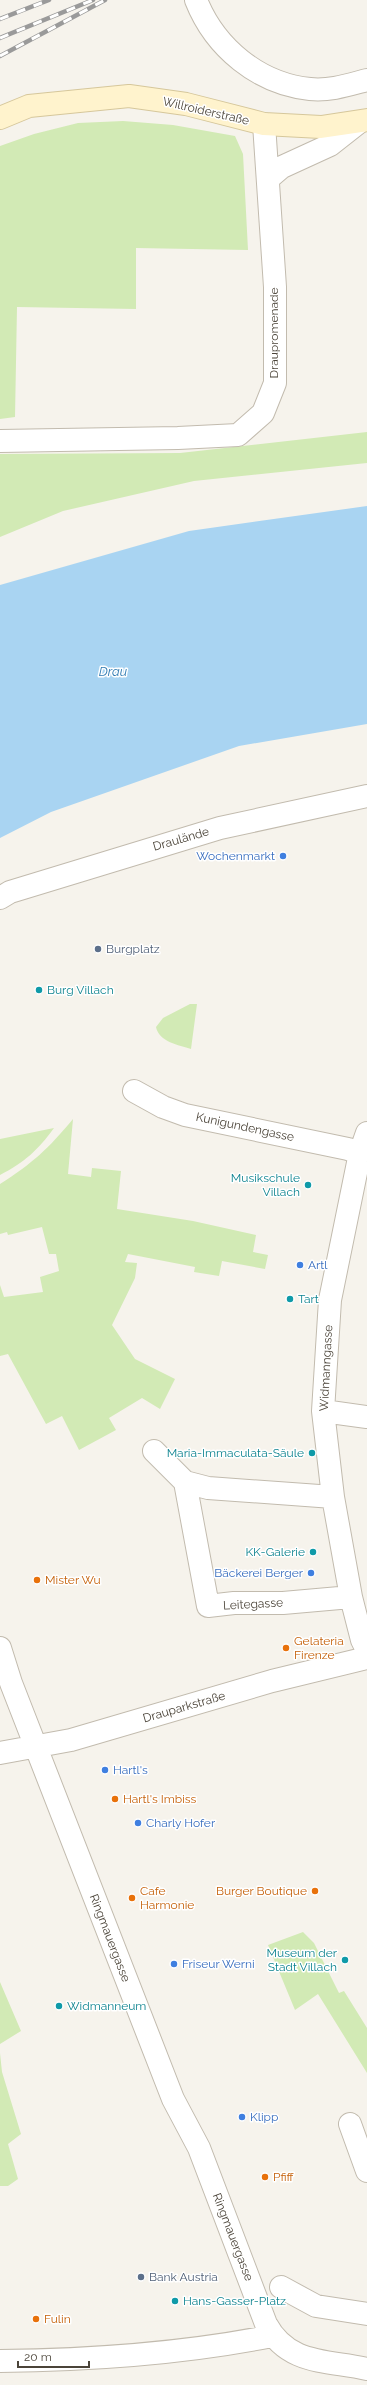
<svg xmlns="http://www.w3.org/2000/svg" width="367" height="2385" font-family="Raleway,sans-serif">
<rect width="100%" height="100%" fill="#f6f3ec"/>
<path fill="#d2eab5" d="M 123,121 L 173,125 L 235,136 L 243,154 L 248,250 L 136,248 L 136,309 L 17,307 L 15,417 L 0,419 L 0,146 L 34,134 L 78,123 Z
M 367,432 L 367,463 L 194,481 L 63,511 L 0,537 L 0,454 L 180,453 Z
M 190,1004 L 197,1004 L 191,1049 C 179,1045 159,1042 156,1027 L 163,1018 Z
M 73,1119 L 68,1174 L 91,1177 L 92,1168 L 121,1171 L 117,1209 L 193,1221 L 256,1235 L 253,1252 L 268,1255 L 265,1269 L 222,1261 L 219,1276 L 194,1272 L 195,1267 L 128,1254 L 125,1262 L 137,1263 L 135,1278 L 112,1325 L 135,1359 L 175,1379 L 160,1409 L 142,1398 L 109,1418 L 116,1430 L 79,1450 L 62,1416 L 46,1424 L 8,1354 L 0,1356 L 0,1285 L 4,1297 L 43,1292 L 40,1277 L 59,1271 L 56,1254 L 49,1254 L 42,1227 L 8,1235 L 7,1232 L 0,1234 L 0,1184 C 33,1163 48,1149 73,1119 Z
M 54,1128 C 38,1150 25,1162 0,1175 L 0,1139 Z
M 303,1932 L 314,1943 L 339,1993 L 344,1991 L 367,2028 L 367,2073 L 318,1994 L 295,2010 L 268,1945 Z
M 0,1982 L 21,2031 L 0,2044 Z
M 0,2053 L 2,2072 L 21,2134 L 8,2144 L 18,2179 L 8,2186 L 0,2186 Z"/>
<path fill="#a9d4f2" d="M 367,506 L 367,724 L 239,746 L 51,812 L 0,838 L 0,585 L 189,531 Z"/>
<g fill="none" stroke-linecap="round" stroke-linejoin="round">
<defs>
<path id="street" d="M 196,0 C 215,48 259,84 310,89 C 330,91 348,85 367,80
M 268,179 L 282,167 L 330,145 L 358,123
M 0,441 L 178,438 L 238,435 L 263,413 L 275,383 L 275,287 L 264,124
M 0,898 L 10,892 L 220,828 L 367,796
M 134,1091 L 163,1107 L 185,1115 L 348,1149 L 360,1153
M 367,1133 L 360,1153 L 330,1300 L 323,1411 L 333,1497 L 351,1597 L 362,1640 L 367,1650
M 323,1411 L 367,1417
M 154,1451 L 185,1482 L 208,1488 L 333,1497
M 185,1482 L 208,1606 L 234,1603 L 283,1603 L 351,1597
M 0,1648 L 11,1683 L 173,2099 L 199,2148 L 266,2324 C 288,2365 326,2360 367,2369
M 0,1753 L 71,1740 L 272,1681 L 367,1658
M 350,2124 L 367,2171
M 281,2287 L 316,2306 L 367,2314
M 0,2361 C 91,2360 182,2354 272,2336"/>
<path id="secondary" d="M 0,118 L 29,106 L 129,96 L 186,104 L 264,124 L 321,127 L 367,120"/>
</defs>
<use href="#street" stroke="#c2bbae" stroke-width="24"/>
<use href="#secondary" stroke="#d6c79b" stroke-width="24"/>
<use href="#street" stroke="#fff" stroke-width="22"/>
<use href="#secondary" stroke="#fff3cd" stroke-width="22"/>
<defs>
<path id="rail" d="M 0,19 L 49,0
M 0,38 L 93,0
M 0,56 L 105,0"/>
</defs>
<use href="#rail" stroke="#9a9a9a" stroke-width="4.5"/>
<use href="#rail" stroke="#fff" stroke-width="3" stroke-dasharray="9" stroke-linecap="butt"/>
</g>
<g fill="#3f7fe0" stroke="#fff" stroke-width="1.5">
<circle cx="283" cy="856" r="4"/>
<circle cx="300" cy="1265" r="4"/>
<circle cx="311" cy="1573" r="4"/>
<circle cx="105" cy="1770" r="4"/>
<circle cx="138" cy="1823" r="4"/>
<circle cx="174" cy="1964" r="4"/>
<circle cx="242" cy="2117" r="4"/>
</g>
<g fill="#5c6f8a" stroke="#fff" stroke-width="1.5">
<circle cx="98" cy="949" r="4"/>
<circle cx="141" cy="2277" r="4"/>
</g>
<g fill="#0f9aa8" stroke="#fff" stroke-width="1.5">
<circle cx="39" cy="990" r="4"/>
<circle cx="308" cy="1185" r="4"/>
<circle cx="290" cy="1299" r="4"/>
<circle cx="312" cy="1453" r="4"/>
<circle cx="313" cy="1552" r="4"/>
<circle cx="345" cy="1960" r="4"/>
<circle cx="59" cy="2006" r="4"/>
<circle cx="175" cy="2301" r="4"/>
</g>
<g fill="#e8710a" stroke="#fff" stroke-width="1.5">
<circle cx="37" cy="1580" r="4"/>
<circle cx="286" cy="1648" r="4"/>
<circle cx="115" cy="1799" r="4"/>
<circle cx="315" cy="1891" r="4"/>
<circle cx="132" cy="1898" r="4"/>
<circle cx="265" cy="2177" r="4"/>
<circle cx="36" cy="2319" r="4"/>
</g>
<g text-anchor="middle" dominant-baseline="central" stroke-width="3" stroke-linejoin="round" paint-order="stroke">
<g font-size="12" fill="#4b4439" stroke="#fff">
<text transform="translate(206 111) rotate(13)">Willroiderstraße</text>
<text transform="translate(274 333) rotate(-90)">Draupromenade</text>
<text transform="translate(181 839) rotate(-16)">Draulände</text>
<text transform="translate(245 1127) rotate(12)">Kunigundengasse</text>
<text transform="translate(326 1368) rotate(-87)">Widmanngasse</text>
<text transform="translate(253 1604) rotate(-3)">Leitegasse</text>
<text transform="translate(184 1707) rotate(-16)">Drauparkstraße</text>
<text transform="translate(110 1938) rotate(69)">Ringmauergasse</text>
<text transform="translate(233 2237) rotate(69)">Ringmauergasse</text>
</g>
<g font-size="12" fill="#366cbe" stroke="#fff" text-anchor="start">
<text x="275" y="856" text-anchor="end">Wochenmarkt</text>
<text x="308" y="1265">Artl</text>
<text x="303" y="1573" text-anchor="end">Bäckerei Berger</text>
<text x="113" y="1770">Hartl's</text>
<text x="146" y="1823">Charly Hofer</text>
<text x="182" y="1964">Friseur Werni</text>
<text x="250" y="2117">Klipp</text>
</g>
<g font-size="12" fill="#4e5e75" stroke="#fff" text-anchor="start">
<text x="106" y="949">Burgplatz</text>
<text x="149" y="2277">Bank Austria</text>
</g>
<g font-size="12" fill="#0d838f" stroke="#fff" text-anchor="start">
<text x="47" y="990">Burg Villach</text>
<text x="300" y="1178" text-anchor="end">Musikschule<tspan x="300" dy="14">Villach</tspan></text>
<text x="298" y="1299">Tart</text>
<text x="304" y="1453" text-anchor="end">Maria-Immaculata-Säule</text>
<text x="305" y="1552" text-anchor="end">KK-Galerie</text>
<text x="337" y="1953" text-anchor="end">Museum der<tspan x="337" dy="14">Stadt Villach</tspan></text>
<text x="67" y="2006">Widmanneum</text>
<text x="183" y="2301">Hans-Gasser-Platz</text>
</g>
<g font-size="12" fill="#c56008" stroke="#fff" text-anchor="start">
<text x="45" y="1580">Mister Wu</text>
<text x="294" y="1641">Gelateria<tspan x="294" dy="14">Firenze</tspan></text>
<text x="123" y="1799">Hartl's Imbiss</text>
<text x="140" y="1891">Cafe<tspan x="140" dy="14">Harmonie</tspan></text>
<text x="307" y="1891" text-anchor="end">Burger Boutique</text>
<text x="273" y="2177">Pfiff</text>
<text x="44" y="2319">Fulin</text>
</g>
<g font-size="13" font-style="italic" fill="#2e7ab2" stroke="#fff">
<text x="113" y="671">Drau</text>
</g>
</g>
<path d="M18 2361v6h71v-6" fill="none" stroke="#4b4439" stroke-width="2"/>
<text x="24" y="2361" font-size="12" fill="#4b4439" stroke="#ffffff" stroke-width="3" paint-order="stroke">20 m</text>
</svg>
